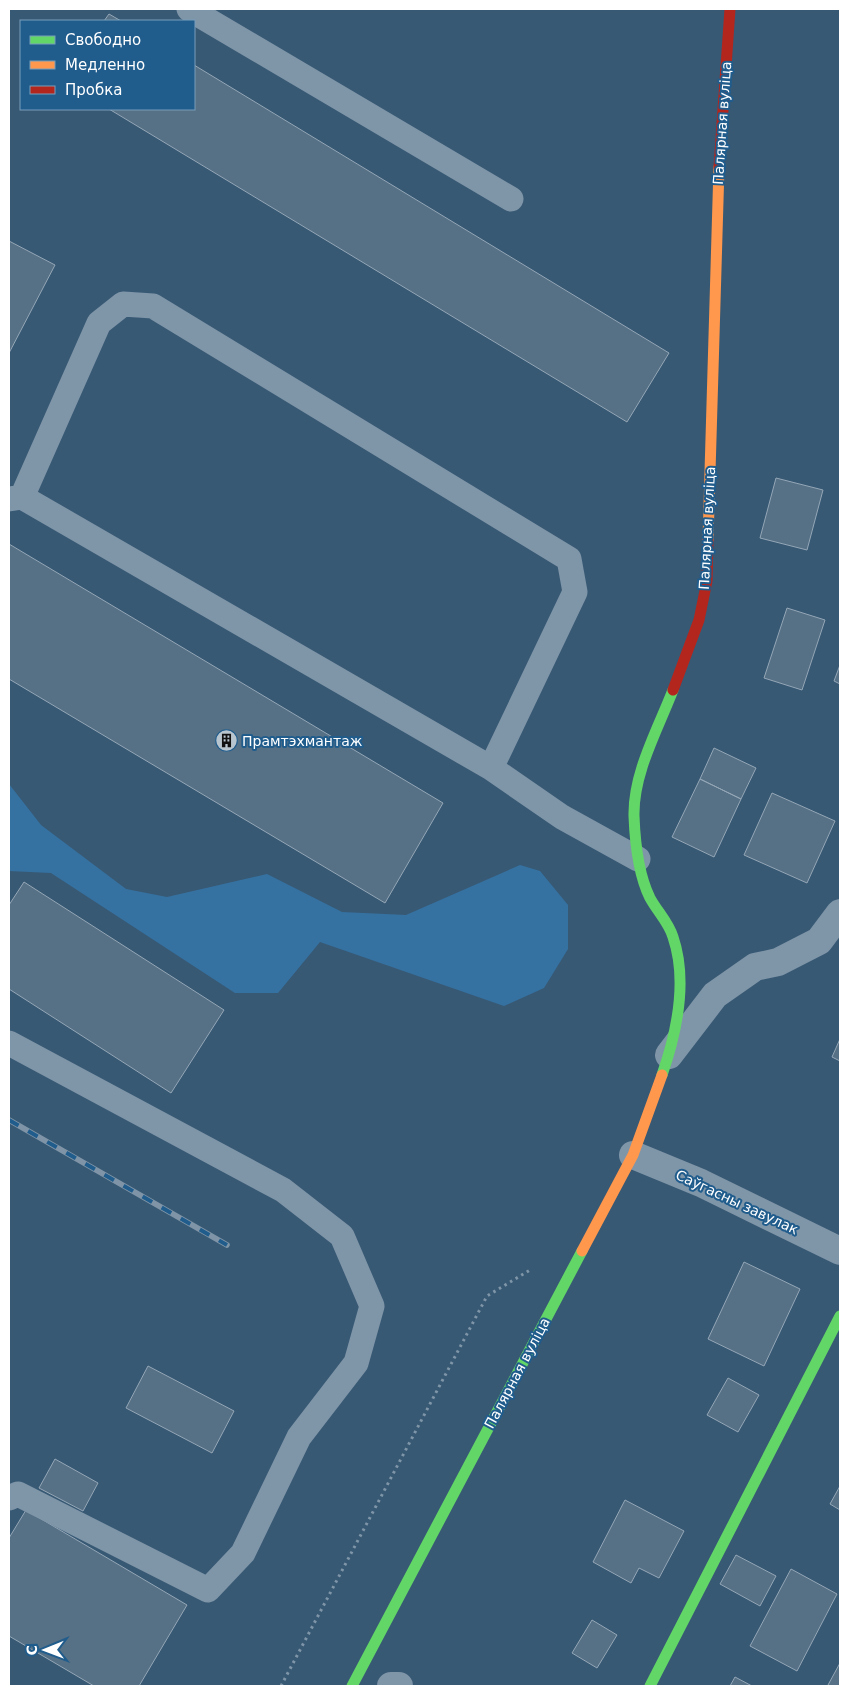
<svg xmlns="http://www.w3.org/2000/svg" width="849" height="1695" font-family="'DejaVu Sans',sans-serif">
<rect width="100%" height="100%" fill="#385974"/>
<path fill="#3572a2" d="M 9,784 L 41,825 L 126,889 L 167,897 L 267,874 L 342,912 L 406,915 L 520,865 L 540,871 L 568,905 L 568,949 L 544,988 L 504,1006 L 320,942 L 278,993 L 235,993 L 51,873 L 9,871 Z"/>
<path fill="#567085" stroke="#94a7b7" d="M 109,14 L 121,21 L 104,21 Z
M 194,65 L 669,353 L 627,422 L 109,109 L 194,109 Z
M 9,241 L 55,265 L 9,353 Z
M 776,478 L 823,490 L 807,550 L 760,538 Z
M 9,544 L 443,803 L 385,903 L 9,679 Z
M 787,608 L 825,620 L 802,690 L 764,678 Z
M 840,665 L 840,684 L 834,681 Z
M 714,748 L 756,768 L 741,799 L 700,779 Z
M 700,779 L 741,799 L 714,857 L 672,837 Z
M 772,793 L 835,821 L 807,883 L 744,855 Z
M 24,882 L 224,1010 L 171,1093 L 9,989 L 9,905 Z
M 840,1039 L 840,1061 L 832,1057 Z
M 744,1262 L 800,1289 L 764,1366 L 708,1339 Z
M 148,1366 L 234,1411 L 212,1453 L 126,1408 Z
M 728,1378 L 759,1395 L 738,1432 L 707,1415 Z
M 55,1459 L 98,1483 L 83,1511 L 39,1488 Z
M 840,1486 L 840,1510 L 830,1504 Z
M 625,1500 L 684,1531 L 659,1578 L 639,1568 L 631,1583 L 593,1562 Z
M 26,1510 L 187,1605 L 139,1686 L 94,1686 L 9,1636 L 9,1538 Z
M 736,1555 L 776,1576 L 760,1606 L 720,1584 Z
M 791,1569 L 837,1594 L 797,1671 L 750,1646 Z
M 592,1620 L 617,1635 L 597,1668 L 572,1653 Z
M 840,1663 L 840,1686 L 830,1686 L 828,1685 Z
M 735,1677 L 752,1686 L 730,1686 Z"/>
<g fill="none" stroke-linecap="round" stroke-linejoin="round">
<path stroke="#7f95a8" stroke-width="3" stroke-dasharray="2.5 4" stroke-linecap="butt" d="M 281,1686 L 487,1296 L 530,1270"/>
<path stroke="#7f95a8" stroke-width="25" d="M 189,9 L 511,199
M 22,497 L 99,323 L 123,304 L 153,306 L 569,559 L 575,592 L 491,768
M 9,499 L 22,497 L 491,768 L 562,817 L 638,859
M 9,1043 L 283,1190 L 342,1236 L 372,1306 L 356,1363 L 299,1437 L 243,1553 L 208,1590 L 18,1494 L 9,1498"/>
<path stroke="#7f95a8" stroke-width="28" d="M 669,1055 L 715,995 L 755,967 L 778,962 L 819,941 L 840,913
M 633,1155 L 701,1183 L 840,1251
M 391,1686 L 399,1686"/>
<path stroke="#63d668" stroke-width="11" d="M 662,1075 C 677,1032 688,981 673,937 C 669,923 657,911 650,898 C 638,874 635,842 634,816 C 633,773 658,729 673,690
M 352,1686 L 582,1251
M 650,1686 L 840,1316"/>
<path stroke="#ff974d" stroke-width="11" d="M 708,540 L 719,167
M 582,1251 L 633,1155 L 662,1075"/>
<path stroke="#b3261e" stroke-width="11" d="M 719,167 L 730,9
M 673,690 L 699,620 L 707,581 L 708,540"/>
<defs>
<path id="rail" d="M 9,1120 L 227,1245"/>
</defs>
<use href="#rail" stroke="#7f95a7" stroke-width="5.5"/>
<use href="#rail" stroke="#205c8c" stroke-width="4" stroke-dasharray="11" stroke-linecap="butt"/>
</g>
<defs>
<symbol id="building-disc" viewBox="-11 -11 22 22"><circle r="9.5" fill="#b9c5ce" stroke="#205c8c"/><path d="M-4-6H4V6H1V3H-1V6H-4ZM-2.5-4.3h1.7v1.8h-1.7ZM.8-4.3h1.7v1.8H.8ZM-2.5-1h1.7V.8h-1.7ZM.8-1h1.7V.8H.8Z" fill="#111"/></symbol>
</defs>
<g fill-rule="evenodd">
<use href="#building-disc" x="214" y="728" width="25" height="25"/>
</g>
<g text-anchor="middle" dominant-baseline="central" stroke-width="4" stroke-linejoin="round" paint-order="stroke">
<g font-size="14" fill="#fff" stroke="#205c8c">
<text transform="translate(722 123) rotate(-86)">Палярная вуліца</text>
<text transform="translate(707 528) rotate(-87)">Палярная вуліца</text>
<text transform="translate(737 1202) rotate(25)">Саўгасны завулак</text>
<text transform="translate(517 1373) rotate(-62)">Палярная вуліца</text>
</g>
<g font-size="14" fill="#fff" stroke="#205c8c" text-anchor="start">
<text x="242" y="741">Прамтэхмантаж</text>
</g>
</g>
<rect width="849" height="1695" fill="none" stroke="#ffffff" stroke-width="20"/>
<rect x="20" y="20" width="175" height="90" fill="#205c8c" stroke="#799dba"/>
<rect x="30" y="36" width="25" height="8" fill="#63d668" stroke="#799dba"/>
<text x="65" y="45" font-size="15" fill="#ffffff">Свободно</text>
<rect x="30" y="61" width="25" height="8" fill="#ff974d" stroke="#799dba"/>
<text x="65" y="70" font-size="15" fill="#ffffff">Медленно</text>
<rect x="30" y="86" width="25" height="8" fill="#b3261e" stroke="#799dba"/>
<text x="65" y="95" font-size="15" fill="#ffffff">Пробка</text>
<g transform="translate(45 1650) rotate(269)" stroke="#205c8c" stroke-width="4" paint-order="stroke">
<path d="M0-4L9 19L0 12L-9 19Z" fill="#ffffff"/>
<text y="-8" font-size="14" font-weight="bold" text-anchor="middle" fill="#ffffff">С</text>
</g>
</svg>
